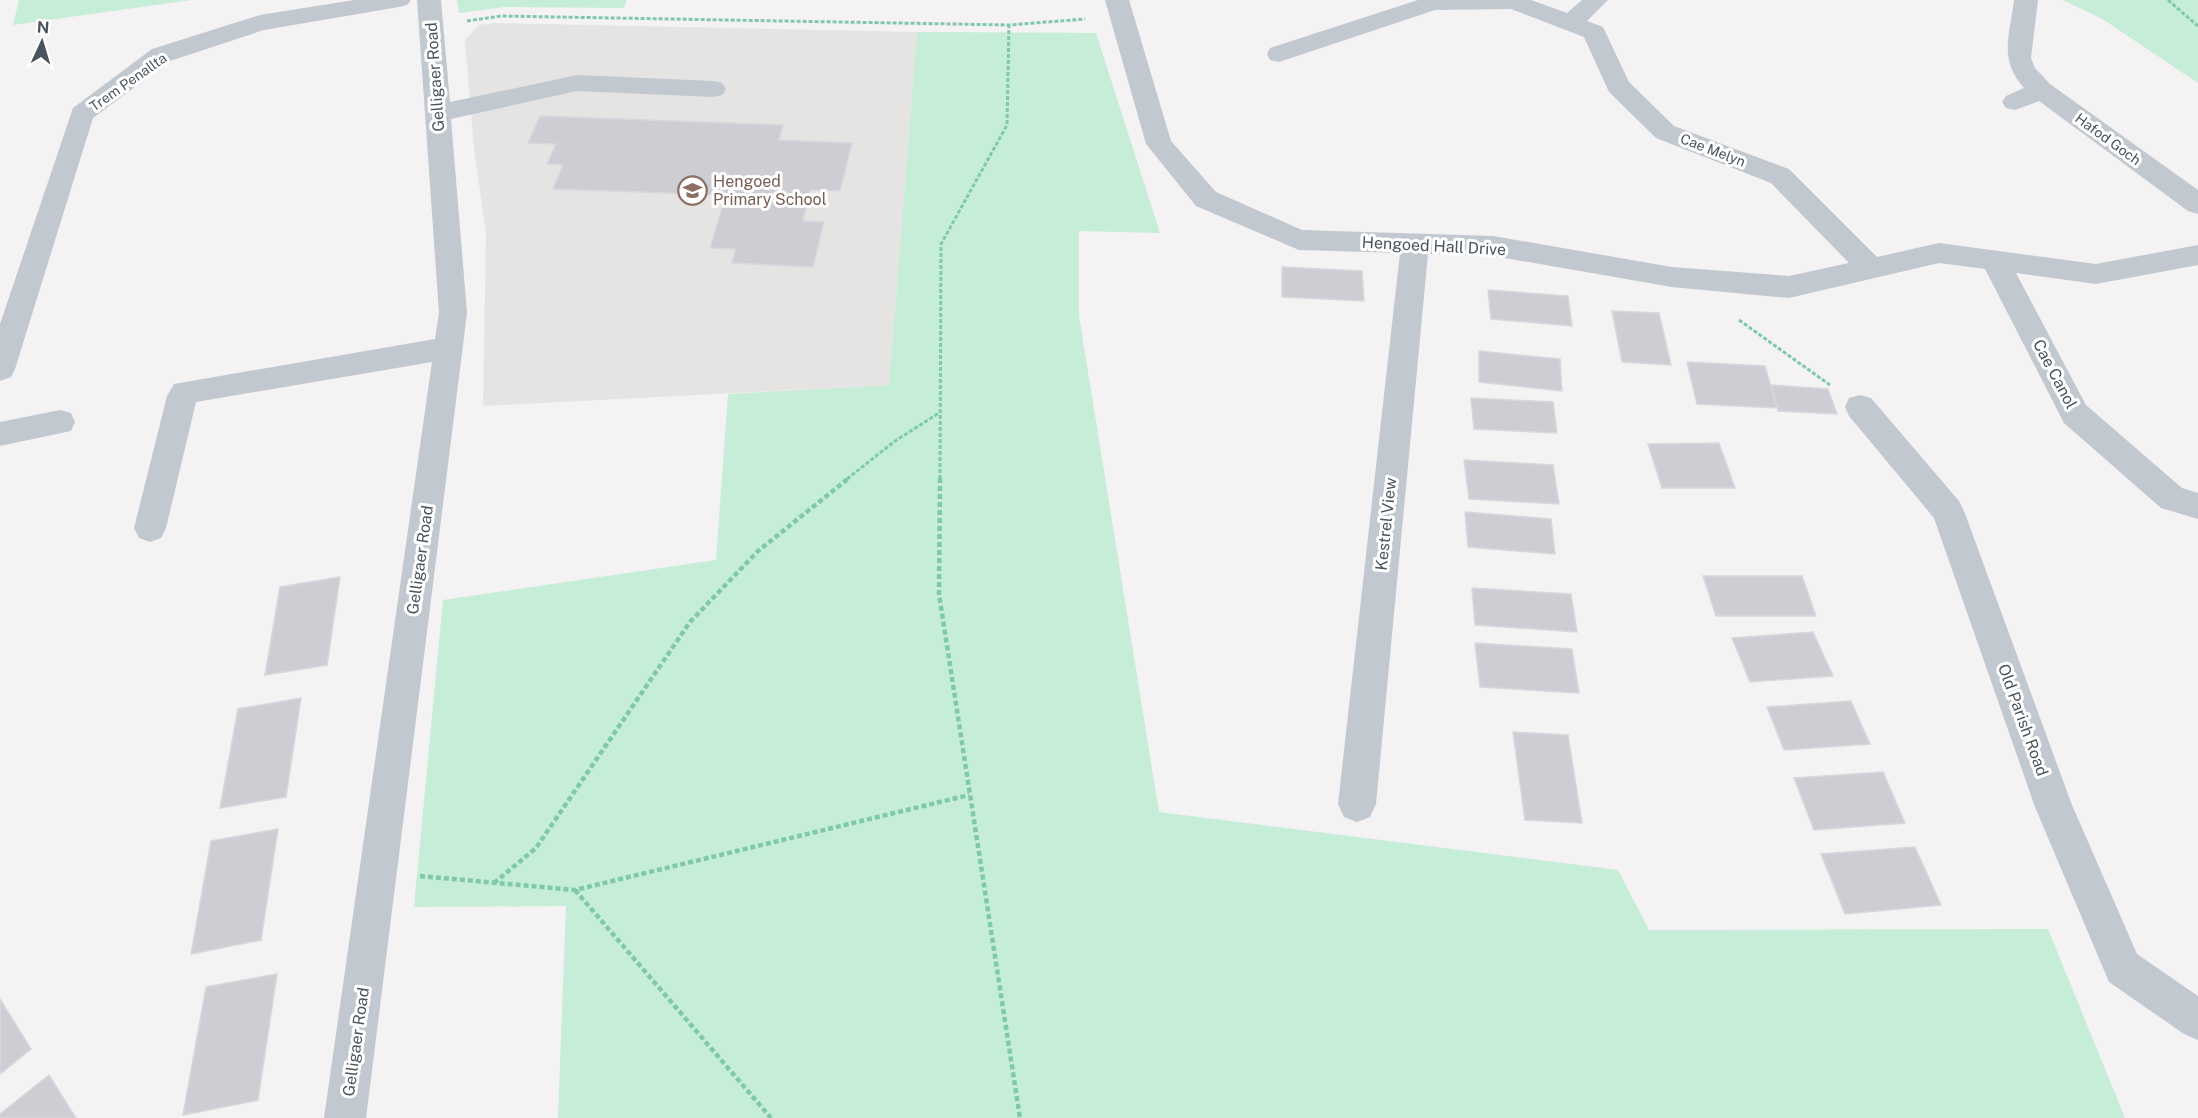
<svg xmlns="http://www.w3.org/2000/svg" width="2198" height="1118" font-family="'Public Sans',sans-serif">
<rect width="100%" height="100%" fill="#f4f2f2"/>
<path fill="#e5e4e3" d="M 495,23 L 917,32 L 889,385 L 483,406 L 486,233 L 474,148 L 465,40 L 479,25 Z"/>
<path fill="#c5edd8" d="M 19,0 L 191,0 L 13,25 Z
M 457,0 L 627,0 L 624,8 L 505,7 L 459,13 Z
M 2063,0 L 2198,0 L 2198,83 L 2104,20 Z
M 917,32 L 1096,33 L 1160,233 L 1079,231 L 1079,316 L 1159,812 L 1618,870 L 1649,930 L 2048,929 L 2125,1118 L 558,1118 L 566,906 L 414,907 L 443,600 L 716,560 L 728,394 L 889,385 Z"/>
<path fill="#cdced4" stroke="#d7d8dd" stroke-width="1.5" d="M 540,116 L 783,125 L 779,140 L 852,143 L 840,191 L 810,190 L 803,221 L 824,222 L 813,267 L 732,263 L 736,249 L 710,248 L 726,195 L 553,189 L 563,165 L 547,164 L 556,144 L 528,143 Z
M 1282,267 L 1362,271 L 1364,301 L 1282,297 Z
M 1488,290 L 1568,296 L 1572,326 L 1491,319 Z
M 1612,311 L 1659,313 L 1671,365 L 1622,362 Z
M 1479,351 L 1560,359 L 1562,391 L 1479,382 Z
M 1687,362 L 1765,366 L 1777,408 L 1697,404 Z
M 1771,385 L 1828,389 L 1837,414 L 1778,411 Z
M 1471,398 L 1553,402 L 1557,433 L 1474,429 Z
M 1719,443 L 1735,488 L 1662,488 L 1648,444 Z
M 1464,460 L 1553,465 L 1559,504 L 1469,499 Z
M 1465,512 L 1551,519 L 1555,554 L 1468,547 Z
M 1703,576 L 1802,576 L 1816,616 L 1716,616 Z
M 340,577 L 327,665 L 265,675 L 280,587 Z
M 1472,588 L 1571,594 L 1577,632 L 1475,625 Z
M 1813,632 L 1833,676 L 1750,682 L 1732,638 Z
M 1475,643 L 1572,649 L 1579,693 L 1480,687 Z
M 301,698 L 286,797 L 220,808 L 238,709 Z
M 1851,701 L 1870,744 L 1784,750 L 1767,707 Z
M 1513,732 L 1568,735 L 1582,823 L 1525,820 Z
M 1883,772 L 1905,823 L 1814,830 L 1794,778 Z
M 278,829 L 261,940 L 191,954 L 211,841 Z
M 1915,847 L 1941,905 L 1845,914 L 1821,854 Z
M 277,974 L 258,1100 L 183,1115 L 206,987 Z
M 0,999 L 31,1049 L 0,1074 Z
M 49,1075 L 76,1118 L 0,1118 L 0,1114 Z"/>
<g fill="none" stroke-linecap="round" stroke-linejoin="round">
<path stroke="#7fc9aa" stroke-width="3" stroke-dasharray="4 2" stroke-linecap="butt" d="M 2168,0 L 2198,26
M 467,21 L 501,16 L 1009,25 L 1085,19
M 1739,320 L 1830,385
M 847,479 L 895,441 L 939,413
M 940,479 L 941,244 L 1007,125 L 1009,25"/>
<path stroke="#7fc9aa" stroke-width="4.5" stroke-dasharray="5 3" stroke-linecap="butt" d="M 940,478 L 939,594 L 1020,1118
M 420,876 L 575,890 L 969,795
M 494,883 L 536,848 L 690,622 L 758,551 L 849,478
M 575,890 L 771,1118"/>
<path fill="#c1c8cf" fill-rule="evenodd" d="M 354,0 L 411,0 L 407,5 L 399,7 L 264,30 L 170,61 L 93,118 L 15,369 L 11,377 L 0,381 L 0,324 L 73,108 L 152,49 L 260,15 Z
M 417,0 L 441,0 L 450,102 L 577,75 L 713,81 L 722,83 L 726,89 L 722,95 L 713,97 L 577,91 L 451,119 L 467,313 L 366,1118 L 324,1118 L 432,362 L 196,402 L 166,528 L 161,538 L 150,542 L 139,538 L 134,528 L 167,396 L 174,384 L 435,339 L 439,313 Z
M 1105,0 L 1129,0 L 1171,141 L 1216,192 L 1302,230 L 1493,236 L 1672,267 L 1789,276 L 1849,263 L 1771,183 L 1656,138 L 1609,92 L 1584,37 L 1511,9 L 1435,10 L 1279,62 L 1270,60 L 1267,54 L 1270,48 L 1418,0 L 1531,0 L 1567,13 L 1582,0 L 1608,0 L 1587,21 L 1603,27 L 1629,82 L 1674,126 L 1789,169 L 1877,257 L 1939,243 L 2096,264 L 2198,245 L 2198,265 L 2096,284 L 2016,273 L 2086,405 L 2182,488 L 2198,493 L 2198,519 L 2161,508 L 2064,423 L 1985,269 L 1939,263 L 1789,298 L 1672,287 L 1493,256 L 1428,254 L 1376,804 L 1370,817 L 1357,822 L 1344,817 L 1338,804 L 1400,253 L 1299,250 L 1196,206 L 1146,144 Z
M 2014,0 L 2038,0 L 2031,58 L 2035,68 L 2050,84 L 2198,190 L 2198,214 L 2188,211 L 2039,101 L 2015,110 L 2006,108 L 2002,102 L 2006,96 L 2024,88 C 1998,59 2010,35 2014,0 Z
M 1860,395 L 1871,398 L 1959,501 L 1964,511 L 2072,805 L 2137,954 L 2198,996 L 2198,1040 L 2184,1034 L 2109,982 L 2035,807 L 1934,518 L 1849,416 L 1845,407 L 1849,398 Z
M 60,410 L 71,413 L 75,422 L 71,431 L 0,446 L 0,422 Z"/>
</g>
<defs>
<symbol id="school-ring" viewBox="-11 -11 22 22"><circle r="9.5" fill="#fff" stroke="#8d6e63" stroke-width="1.5"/><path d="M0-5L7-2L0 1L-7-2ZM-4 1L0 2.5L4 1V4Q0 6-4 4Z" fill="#8d6e63"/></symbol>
</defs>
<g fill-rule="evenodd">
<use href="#school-ring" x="676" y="174" width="33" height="33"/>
</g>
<g text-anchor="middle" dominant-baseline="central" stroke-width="6" stroke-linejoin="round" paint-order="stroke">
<g font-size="14" fill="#4b545e" stroke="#fff">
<text transform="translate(128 82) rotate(-35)">Trem Penallta</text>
<text transform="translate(2108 139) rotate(36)">Hafod Goch</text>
<text transform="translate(1713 150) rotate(21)">Cae Melyn</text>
</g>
<g font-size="16" fill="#4b545e" stroke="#fff">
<text transform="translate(435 77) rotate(-94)">Gelligaer Road</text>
<text transform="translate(1434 246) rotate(3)">Hengoed Hall Drive</text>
<text transform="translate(2055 374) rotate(62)">Cae Canol</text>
<text transform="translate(1386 524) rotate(-84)">Kestrel View</text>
<text transform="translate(420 560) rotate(-82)">Gelligaer Road</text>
<text transform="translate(2023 720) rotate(70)">Old Parish Road</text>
<text transform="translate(356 1042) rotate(-82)">Gelligaer Road</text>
</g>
<g font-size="16" fill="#785e54" stroke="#fff" text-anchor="start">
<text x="713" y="181">Hengoed<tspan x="713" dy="18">Primary School</tspan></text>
</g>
</g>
<g transform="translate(42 42) rotate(4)" stroke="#ffffff" stroke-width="4.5" paint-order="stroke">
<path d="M0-4.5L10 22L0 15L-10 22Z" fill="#4b545e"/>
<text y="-9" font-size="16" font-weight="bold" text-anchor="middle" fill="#4b545e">N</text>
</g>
</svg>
